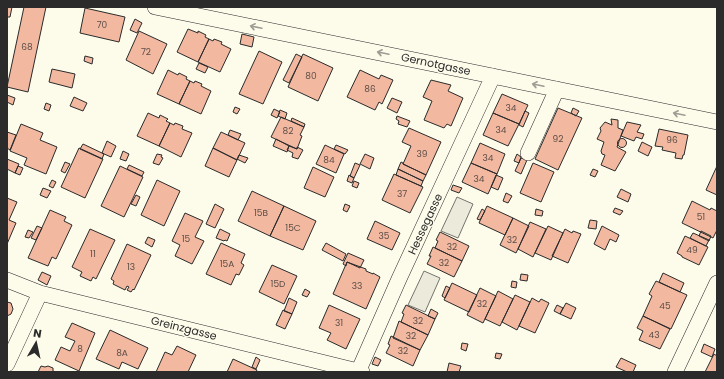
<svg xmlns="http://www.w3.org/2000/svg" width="724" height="379" font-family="Poppins,sans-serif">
<rect width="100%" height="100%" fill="#fdfbea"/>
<path fill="#eceadb" stroke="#74746e" d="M 457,197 L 473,204 L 458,238 L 441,231 Z
M 424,271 L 440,278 L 425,312 L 408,305 Z"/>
<path fill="#f2b8a0" stroke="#2b2b2b" d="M 7,7 L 12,7 L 10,17 L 7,17 Z
M 24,7 L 46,7 L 28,92 L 7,87 Z
M 85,8 L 125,17 L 119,42 L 80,33 Z
M 135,19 L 142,23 L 137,33 L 130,30 Z
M 188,29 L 198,33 L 198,31 L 206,35 L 205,37 L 209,39 L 198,62 L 177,52 Z
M 139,31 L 167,44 L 153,74 L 126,60 Z
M 242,34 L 254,37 L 252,47 L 240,44 Z
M 209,39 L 213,41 L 214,39 L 222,42 L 221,44 L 231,49 L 220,72 L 198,62 Z
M 259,51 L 282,62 L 263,104 L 239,94 Z
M 296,54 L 302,57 L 289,83 L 283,80 Z
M 303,54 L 333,68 L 318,101 L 288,87 Z
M 85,56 L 93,58 L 92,64 L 84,61 Z
M 199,63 L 208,67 L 205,73 L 196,69 Z
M 52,69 L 75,74 L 72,88 L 49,82 Z
M 168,70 L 178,75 L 179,73 L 187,77 L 186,79 L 190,81 L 179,104 L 157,94 Z
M 360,70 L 379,79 L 381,75 L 393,80 L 382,104 L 379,102 L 375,110 L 347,97 Z
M 431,80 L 451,85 L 448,91 L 463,98 L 451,126 L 447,124 L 444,128 L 424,120 L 432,101 L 423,97 Z
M 190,81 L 194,83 L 195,81 L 202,84 L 201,86 L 211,91 L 201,114 L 179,104 Z
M 502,94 L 528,105 L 519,124 L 493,113 Z
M 7,95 L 15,98 L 13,105 L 7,102 Z
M 74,97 L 87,103 L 83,111 L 70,106 Z
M 392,98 L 402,102 L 397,113 L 387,108 Z
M 46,103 L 51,105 L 49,111 L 44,109 Z
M 235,107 L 240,109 L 237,114 L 233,112 Z
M 558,108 L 582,118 L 558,170 L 535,159 Z
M 573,108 L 579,111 L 576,116 L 571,113 Z
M 274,109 L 280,112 L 277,118 L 271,115 Z
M 280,110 L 287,113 L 285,119 L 278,116 Z
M 525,111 L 529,113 L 523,127 L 519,125 Z
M 148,113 L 159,118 L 160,115 L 168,119 L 166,121 L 170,123 L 159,146 L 137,136 Z
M 493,113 L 519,124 L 508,146 L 483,135 Z
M 397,116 L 410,121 L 407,127 L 398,124 L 399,121 L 396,119 Z
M 281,117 L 304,127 L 300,135 L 302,136 L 297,149 L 271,137 Z
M 292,118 L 305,124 L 304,127 L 291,121 Z
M 611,119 L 618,120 L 618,128 L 623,130 L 617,147 L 626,152 L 615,171 L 601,165 L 605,155 L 602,154 L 601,151 L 604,142 L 597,139 L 601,131 L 600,128 L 605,122 L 612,125 Z
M 627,122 L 641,125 L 637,132 L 644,134 L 642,139 L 636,137 L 634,141 L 621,136 Z
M 170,123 L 174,125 L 175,123 L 183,126 L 182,129 L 192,133 L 181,157 L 159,146 Z
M 21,124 L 43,133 L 40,140 L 57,147 L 46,174 L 24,165 L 27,158 L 10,151 Z
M 409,128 L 441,142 L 426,175 L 403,164 L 411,146 L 402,142 Z
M 659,129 L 688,135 L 684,155 L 683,155 L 682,159 L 675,158 L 676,153 L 662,150 L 663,147 L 655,146 Z
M 230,130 L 241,134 L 238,140 L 228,135 Z
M 7,132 L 16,135 L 10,150 L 7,148 Z
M 221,132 L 245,143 L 237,160 L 213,148 Z
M617.5 143a4.5 4.5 0 1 1 9 0a4.5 4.5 0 1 1-9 0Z
M 276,139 L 289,146 L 287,152 L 273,146 Z
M 107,141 L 116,146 L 111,157 L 102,153 Z
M 642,142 L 652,147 L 648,156 L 638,151 Z
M 480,143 L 505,154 L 497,174 L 471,163 Z
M 83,144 L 104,154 L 102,159 L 80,149 Z
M 325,145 L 344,154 L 336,173 L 316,164 Z
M 336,145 L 348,150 L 345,154 L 334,149 Z
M 289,146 L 297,149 L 297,147 L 303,150 L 298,159 L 292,157 L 293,153 L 287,150 Z
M 79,148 L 103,159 L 85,198 L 61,187 Z
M 213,148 L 237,160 L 229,177 L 205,166 Z
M 123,151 L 129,154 L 126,161 L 120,159 Z
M 157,154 L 162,155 L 161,157 L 163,158 L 159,165 L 153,163 Z
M 365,154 L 374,158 L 370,169 L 360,164 Z
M 517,154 L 521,157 L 519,163 L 514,161 Z
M 239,155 L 248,158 L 245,163 L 237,159 Z
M 521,158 L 527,160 L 521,174 L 515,171 Z
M 7,159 L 19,164 L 15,173 L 7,169 Z
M 65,162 L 70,164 L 65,173 L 61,171 Z
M 401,162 L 403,163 L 403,164 L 426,175 L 423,181 L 398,169 Z
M 355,163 L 360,165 L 354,178 L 350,176 Z
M 471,163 L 497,174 L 488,194 L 462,182 Z
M 533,163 L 554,172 L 541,202 L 520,193 Z
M 129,165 L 144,172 L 142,176 L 127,169 Z
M 18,166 L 23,168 L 20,175 L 15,173 Z
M 120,166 L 143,177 L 124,217 L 101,206 Z
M 717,166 L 717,195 L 706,190 Z
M 313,167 L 334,177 L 325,197 L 304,188 Z
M 398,169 L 423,181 L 421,186 L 396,175 Z
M 593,169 L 598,171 L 595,177 L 590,175 Z
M 394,174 L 423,187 L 410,213 L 382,200 Z
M 349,175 L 354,178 L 352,183 L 347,181 Z
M 496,175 L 503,178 L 498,190 L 491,187 Z
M 52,180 L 56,182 L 53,188 L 49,186 Z
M 157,180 L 180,191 L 164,226 L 141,215 Z
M 354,181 L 359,183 L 357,188 L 352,186 Z
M 453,185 L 462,188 L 459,193 L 451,190 Z
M 43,188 L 51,191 L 47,198 L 40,195 Z
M 621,189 L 631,194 L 628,202 L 617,197 Z
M 252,191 L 284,206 L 270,236 L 238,221 Z
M 506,193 L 512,196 L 508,203 L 503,201 Z
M 136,195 L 140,197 L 136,206 L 131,204 Z
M 7,198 L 17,202 L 9,220 L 16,223 L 7,244 Z
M 692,201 L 710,210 L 711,208 L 717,211 L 717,230 L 713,238 L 682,223 Z
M 215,204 L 224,209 L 215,228 L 206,224 Z
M 345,204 L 350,206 L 347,212 L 343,210 Z
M 284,206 L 316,221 L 303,250 L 270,236 Z
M 487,206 L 513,218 L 505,235 L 479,223 Z
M 615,208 L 623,211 L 620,215 L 613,212 Z
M 482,209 L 485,211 L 480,220 L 477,219 Z
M 536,209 L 543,211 L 542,216 L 535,215 Z
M 50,210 L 66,217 L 64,221 L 72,225 L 56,259 L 52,257 L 48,266 L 28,258 Z
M 185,213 L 203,221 L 195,237 L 204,241 L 192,264 L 175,256 L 180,245 L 172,241 Z
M 513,218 L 529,226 L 516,253 L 500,245 Z
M 590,220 L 597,221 L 596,229 L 588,228 Z
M 375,221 L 400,233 L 392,250 L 367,239 Z
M 530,222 L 546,229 L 533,257 L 518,249 Z
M 37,226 L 42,228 L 36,240 L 31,238 Z
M 548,226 L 563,233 L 551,260 L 535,253 Z
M 602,226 L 619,235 L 616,242 L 610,239 L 605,250 L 594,244 Z
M 90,229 L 115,240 L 96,279 L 93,277 L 91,281 L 80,276 L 82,272 L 72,267 Z
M 220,229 L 230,234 L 227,241 L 225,240 L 224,241 L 216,238 Z
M 565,229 L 572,233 L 573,231 L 581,234 L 568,263 L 552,256 Z
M 28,230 L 33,232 L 29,238 L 25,237 Z
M 701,231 L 711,236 L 709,241 L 699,236 Z
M 440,232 L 469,246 L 462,261 L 435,248 L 438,241 L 436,240 Z
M 693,233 L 709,240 L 706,246 L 690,238 Z
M 685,236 L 708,247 L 699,265 L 682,257 L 682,256 L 677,253 Z
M 148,237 L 155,240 L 152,247 L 145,243 Z
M 221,243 L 245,254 L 241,263 L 244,265 L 239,275 L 236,274 L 231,285 L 206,274 Z
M 326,243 L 346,254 L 343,261 L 322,250 Z
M 127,244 L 151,255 L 134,290 L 133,289 L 131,292 L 127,290 L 129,287 L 127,286 L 125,290 L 113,284 L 114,281 L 111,279 Z
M 433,247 L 462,261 L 454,277 L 427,264 L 431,256 L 429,256 Z
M 348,253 L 364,260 L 360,268 L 347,262 L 346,266 L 343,264 Z
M 347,262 L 366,269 L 366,271 L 373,274 L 373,273 L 380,277 L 366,309 L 333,294 Z
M 272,265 L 297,276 L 284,304 L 259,292 Z
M 42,272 L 51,276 L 47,285 L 38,280 Z
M 663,273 L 684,283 L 680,292 L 659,282 Z
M 521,274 L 528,275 L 527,281 L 520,280 Z
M 512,281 L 517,282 L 516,288 L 511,287 Z
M 656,281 L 687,295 L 671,329 L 643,316 L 652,296 L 649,294 Z
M 452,283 L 477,295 L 469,312 L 444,300 Z
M 446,286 L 450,288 L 445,298 L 442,296 Z
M 480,288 L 496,296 L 483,323 L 467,315 Z
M 305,289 L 310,292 L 307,297 L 302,295 Z
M 498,291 L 513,299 L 500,326 L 485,319 Z
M 515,295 L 530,302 L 517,330 L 502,322 Z
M 289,298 L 297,302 L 292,314 L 284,311 Z
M 532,298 L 539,302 L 541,299 L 549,303 L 535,333 L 519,326 Z
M 7,302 L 11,303 L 13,309 L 11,314 L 7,316 Z
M 566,303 L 576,308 L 571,319 L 560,314 Z
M 329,305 L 360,319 L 346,349 L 327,340 L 331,333 L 319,328 Z
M 406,305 L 435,319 L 428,335 L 401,322 L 404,314 L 402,313 Z
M 557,305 L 563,308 L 560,314 L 554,311 Z
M 431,309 L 438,313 L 435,319 L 428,316 Z
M 283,310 L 292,314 L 285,329 L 276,325 Z
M 643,316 L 670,329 L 660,349 L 639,340 L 643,331 L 637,328 Z
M 399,321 L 428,335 L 420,350 L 393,338 Z
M 72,323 L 95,333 L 79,371 L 55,360 L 61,347 L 70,351 L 75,341 L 65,337 Z
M 110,330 L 148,348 L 138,369 L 122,362 L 119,369 L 96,359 Z
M 391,336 L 420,350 L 413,366 L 386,353 L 390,345 L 388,344 Z
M 462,343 L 468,344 L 466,351 L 461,349 Z
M 704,344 L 715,349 L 712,357 L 701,352 Z
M 177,346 L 196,355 L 188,372 L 156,372 L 165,352 L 172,355 Z
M 496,353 L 502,354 L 500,359 L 495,358 Z
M 714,354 L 717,356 L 717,372 L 705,372 Z
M 256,357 L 260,360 L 256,369 L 252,367 Z
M 375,357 L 381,360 L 378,366 L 372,364 Z
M 621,358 L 636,365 L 633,372 L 627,372 L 616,367 Z
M 233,359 L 257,370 L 256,372 L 227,372 Z
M 449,363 L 461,366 L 459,372 L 447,372 Z
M 41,366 L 45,367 L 48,366 L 53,368 L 53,371 L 55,372 L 38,372 Z"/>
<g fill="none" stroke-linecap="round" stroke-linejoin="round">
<defs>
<path id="minor" d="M 155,7 L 717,122
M 528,153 L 557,89
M 7,280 L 40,293 L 362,372
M 7,364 L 40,293
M 358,372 L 399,279 L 493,76
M 675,372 L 717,283"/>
</defs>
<use href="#minor" stroke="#2b2b2b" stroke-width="16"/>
<use href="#minor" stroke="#fdfbea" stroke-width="15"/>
</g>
<defs><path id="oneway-shaft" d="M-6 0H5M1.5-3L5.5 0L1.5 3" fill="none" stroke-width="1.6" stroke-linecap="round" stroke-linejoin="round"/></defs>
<g stroke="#9e9d94">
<use href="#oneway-shaft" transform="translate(256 27) rotate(-168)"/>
<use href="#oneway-shaft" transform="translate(383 53) rotate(-168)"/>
<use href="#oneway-shaft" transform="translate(538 85) rotate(-168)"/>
<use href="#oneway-shaft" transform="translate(679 114) rotate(-168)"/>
</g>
<g text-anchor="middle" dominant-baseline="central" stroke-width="3" stroke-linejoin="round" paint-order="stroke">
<g font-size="9" fill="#5d4e48">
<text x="102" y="25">70</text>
<text x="27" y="47">68</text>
<text x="146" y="52">72</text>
<text x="311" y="76">80</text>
<text x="370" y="89">86</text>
<text x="511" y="108">34</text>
<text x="501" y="130">34</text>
<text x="288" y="131">82</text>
<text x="558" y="139">92</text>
<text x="672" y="140">96</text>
<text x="422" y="154">39</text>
<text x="488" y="158">34</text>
<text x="329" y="160">84</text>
<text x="479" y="179">34</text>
<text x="402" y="194">37</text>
<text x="261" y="213">15B</text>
<text x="701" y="217">51</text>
<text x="293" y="228">15C</text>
<text x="384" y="236">35</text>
<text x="186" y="239">15</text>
<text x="512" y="240">32</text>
<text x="452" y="247">32</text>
<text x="692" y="250">49</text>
<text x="93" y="254">11</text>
<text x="444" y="263">32</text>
<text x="227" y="264">15A</text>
<text x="131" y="267">13</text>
<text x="278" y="284">15D</text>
<text x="357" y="286">33</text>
<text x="482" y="304">32</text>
<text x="665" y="306">45</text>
<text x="418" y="321">32</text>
<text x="339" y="323">31</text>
<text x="654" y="335">43</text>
<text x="411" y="336">32</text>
<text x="80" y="349">8</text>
<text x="403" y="351">32</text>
<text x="122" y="353">8A</text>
</g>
<g font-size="11" fill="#2b2b2b" stroke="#fdfbea">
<text transform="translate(436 64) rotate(12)">Gernotgasse</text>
<text transform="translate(425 224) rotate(-65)">Hessegasse</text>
<text transform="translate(184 328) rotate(14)">Greinzgasse</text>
</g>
</g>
<rect width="724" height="379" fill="none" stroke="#2b2b2b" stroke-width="16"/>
<g transform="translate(36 343) rotate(9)" stroke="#fdfbea" stroke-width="3" paint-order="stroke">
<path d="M0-3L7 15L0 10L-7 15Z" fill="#2b2b2b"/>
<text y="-6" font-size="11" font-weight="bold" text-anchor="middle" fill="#2b2b2b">N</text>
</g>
</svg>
